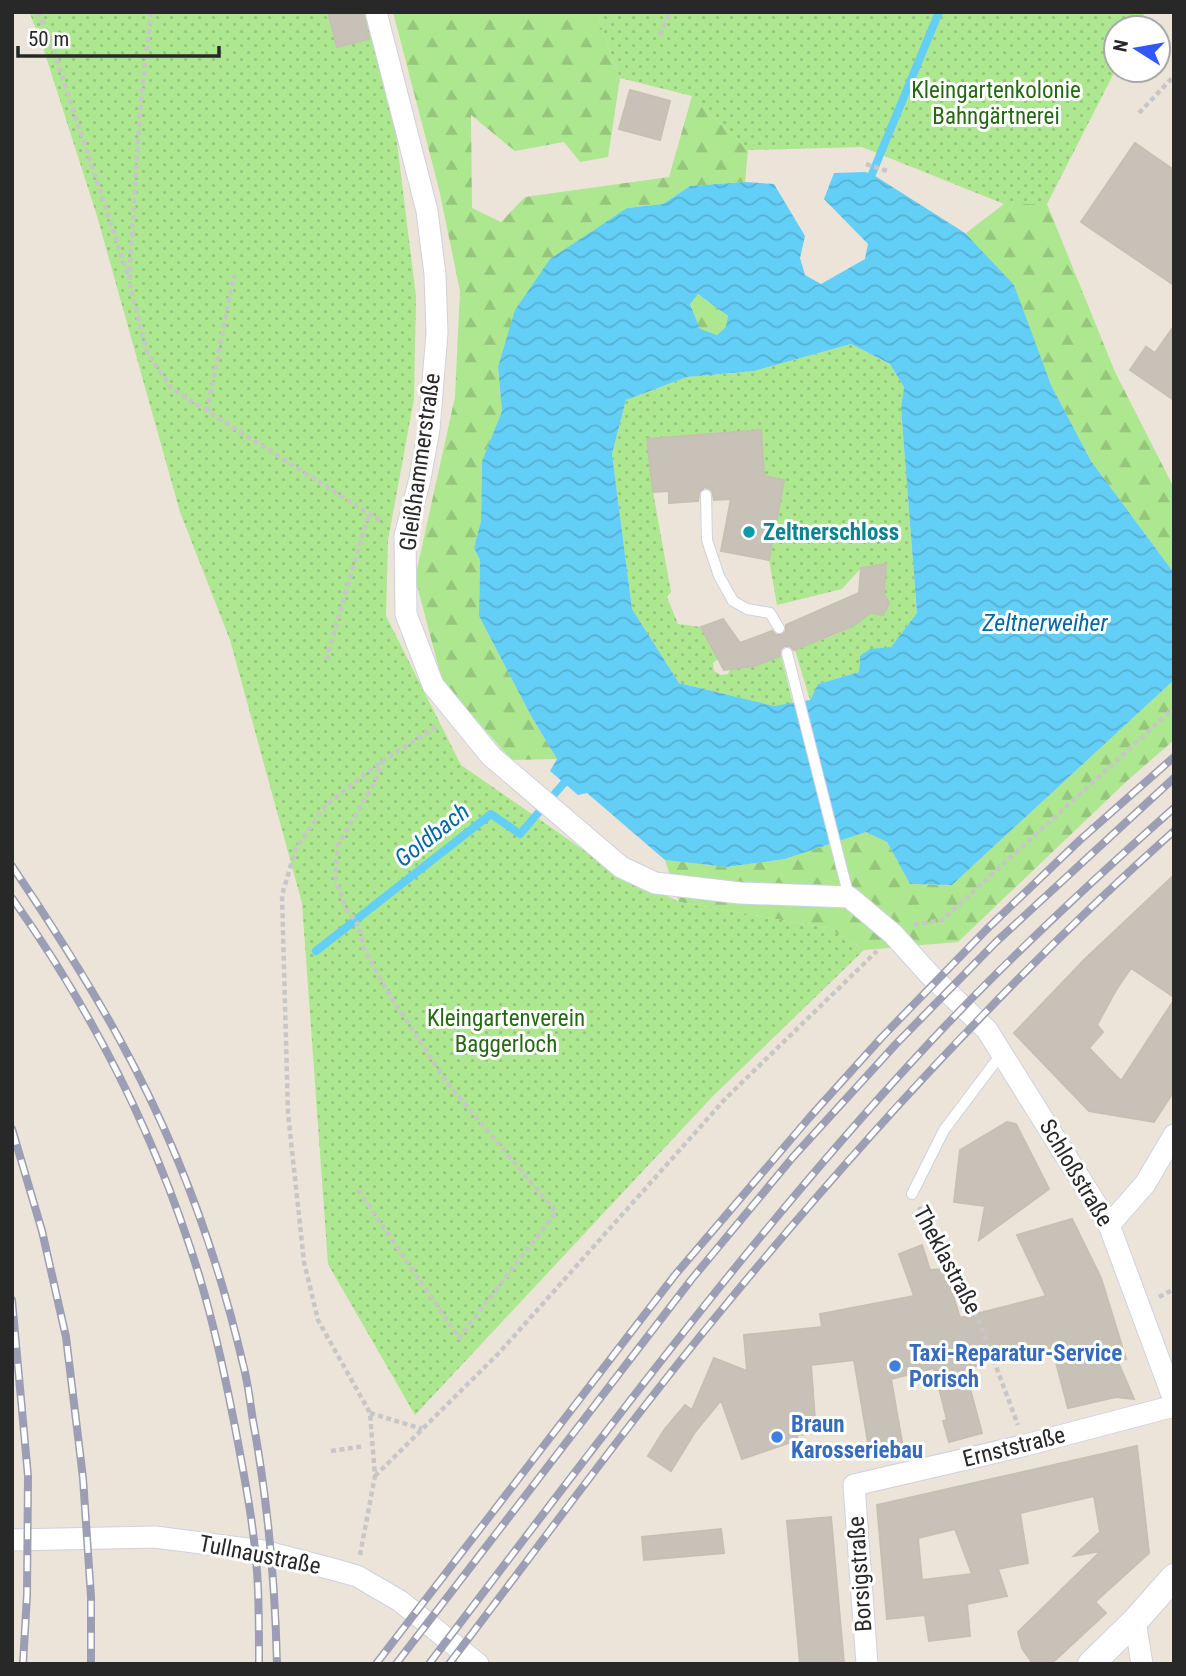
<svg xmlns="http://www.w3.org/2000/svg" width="1186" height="1676" font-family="'Roboto Condensed',sans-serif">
<defs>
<pattern id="forest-firs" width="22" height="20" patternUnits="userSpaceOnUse" patternTransform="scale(1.75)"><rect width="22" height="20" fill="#ade790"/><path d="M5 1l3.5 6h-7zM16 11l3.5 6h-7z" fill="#95c67c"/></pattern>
<pattern id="garden-dots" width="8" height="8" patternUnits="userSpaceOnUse" patternTransform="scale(1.75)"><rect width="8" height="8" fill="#ade790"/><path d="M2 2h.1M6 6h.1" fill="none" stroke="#95c67c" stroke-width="1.8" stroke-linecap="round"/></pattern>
<pattern id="water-waves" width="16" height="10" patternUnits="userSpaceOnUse" patternTransform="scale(1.75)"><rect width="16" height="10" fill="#63cef6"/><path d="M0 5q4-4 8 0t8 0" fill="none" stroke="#56b1d3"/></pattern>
</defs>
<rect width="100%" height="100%" fill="#ece4d8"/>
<path fill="url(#forest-firs)" d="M 393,12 L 596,12 L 620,78 L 608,157 L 580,162 L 564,142 L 515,151 L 471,115 L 472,208 L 501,222 L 525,197 L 669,177 L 692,96 L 748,150 L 745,182 L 690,186 L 663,204 L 627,208 L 498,367 L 502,411 L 482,461 L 481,521 L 474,548 L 480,560 L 479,616 L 530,714 L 557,759 L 511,760 L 442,680 L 415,578 L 455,397 L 460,291 L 439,189 Z
M 1004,204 L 1047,204 L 1115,372 L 1174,488 L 1174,573 L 1091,461 L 1051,385 L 966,233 Z
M 698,294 L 728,316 L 727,327 L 717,335 L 700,330 L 690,303 Z
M 1174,680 L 1174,740 L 1128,780 L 958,942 L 864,950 L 828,928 L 679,902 L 665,860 L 727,867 L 785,859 L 866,832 L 887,842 L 910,884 L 952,885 Z"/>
<path fill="url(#garden-dots)" d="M 29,12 L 368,12 L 394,118 L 416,297 L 414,399 L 388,540 L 386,616 L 461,765 L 595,858 L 679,902 L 828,928 L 864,950 L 712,1097 L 415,1415 L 328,1264 L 302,903 L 230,640 L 180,512 L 97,216 L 40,38 Z
M 596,12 L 1145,12 L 1137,28 L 1116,28 L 1116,69 L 1047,204 L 1004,204 L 862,147 L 748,150 L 692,96 L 620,78 Z
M 851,344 L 891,365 L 904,387 L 901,408 L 917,613 L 891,647 L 860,656 L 859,672 L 818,684 L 810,700 L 795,650 C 824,638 867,628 883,597 C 887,589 885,574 886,565 L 861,568 L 842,589 L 777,605 L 769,560 L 736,471 L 728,458 L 763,455 L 761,430 L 647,439 L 653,492 L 671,592 L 667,597 L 678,624 L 701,627 L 718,659 L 713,663 L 714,671 L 721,675 L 728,674 L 730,669 L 754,666 L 781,655 L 793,704 L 774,706 L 679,683 L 632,609 L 612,454 L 626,400 L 687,377 L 754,371 Z"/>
<path fill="url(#water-waves)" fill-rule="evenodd" d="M 865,172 L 872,174 L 965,233 L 1014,285 L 1051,385 L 1091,461 L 1174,573 L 1174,680 L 952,885 L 910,884 L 887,842 L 866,832 L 785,859 L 727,867 L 665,860 L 587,793 L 578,795 L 550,771 L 557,759 L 530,714 L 479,616 L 480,560 L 474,548 L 481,521 L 482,461 L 502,411 L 498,367 L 515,310 L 550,259 L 627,208 L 663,204 L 690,186 L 745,182 L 774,184 L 805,236 L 800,258 L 805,275 L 821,284 L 865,259 L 868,244 L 824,199 L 834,173 ZM 698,294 L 728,316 L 726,327 L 717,335 L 700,329 L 690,304 ZM 851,344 L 890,364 L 904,387 L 901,408 L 917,613 L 891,647 L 870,649 L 860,656 L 859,672 L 818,684 L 810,700 L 774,706 L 679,683 L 632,609 L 612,454 L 626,400 L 687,377 L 754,371 Z"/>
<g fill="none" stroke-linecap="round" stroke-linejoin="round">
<path stroke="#63cef6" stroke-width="8" d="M 872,174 L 939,12
M 316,951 L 491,814 L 520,834 L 564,783"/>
</g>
<path fill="#c7c1b8" stroke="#c7c0b2" stroke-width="2" fill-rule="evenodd" d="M 328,12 L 363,12 L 369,39 L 337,47 Z
M 630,90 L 670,101 L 660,140 L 619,129 Z
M 1135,143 L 1174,170 L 1174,285 L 1081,222 Z
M 1174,326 L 1174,400 L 1130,370 L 1146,347 L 1155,353 Z
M 761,430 L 764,476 L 784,480 L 769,560 L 721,551 L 731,499 L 714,500 L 712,490 L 705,487 L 699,492 L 698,501 L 669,503 L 669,491 L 653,492 L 647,439 Z
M 886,564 L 884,594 L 889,603 L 883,615 L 870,613 L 853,626 L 794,650 L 790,646 L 784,646 L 780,650 L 780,656 L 754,666 L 724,670 L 701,627 L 723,619 L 740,643 L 772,631 L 776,635 L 782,635 L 786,631 L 786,625 L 859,593 L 861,568 Z
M 1174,875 L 1174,997 L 1131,968 L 1116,990 L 1097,1025 L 1103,1032 L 1089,1048 L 1121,1081 L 1174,1000 L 1174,1091 L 1154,1122 L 1089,1111 L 1014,1033 L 1085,959 Z
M 1007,1122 L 1016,1124 L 1049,1189 L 979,1240 L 985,1206 L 954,1202 L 960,1150 Z
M 1072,1219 L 1101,1278 L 1126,1359 L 1118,1362 L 1134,1399 L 1116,1397 L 1068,1408 L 1053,1351 L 1015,1360 L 1013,1353 L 970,1368 L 973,1384 L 969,1385 L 982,1433 L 949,1442 L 943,1421 L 947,1420 L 934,1368 L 891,1379 L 904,1453 L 871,1460 L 854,1360 L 811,1365 L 816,1433 L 797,1435 L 797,1440 L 742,1459 L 721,1400 L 695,1432 L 671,1471 L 648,1456 L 664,1430 L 685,1405 L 692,1410 L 714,1358 L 747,1371 L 744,1335 L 822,1327 L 820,1314 L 914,1296 L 899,1254 L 922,1245 L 930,1270 L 945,1269 L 960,1318 L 1046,1296 L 1017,1235 Z
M 1137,1446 L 1149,1553 L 1095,1602 L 1106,1613 L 1051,1664 L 1033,1664 L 1022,1648 L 1018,1632 L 1101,1551 L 1074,1556 L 1100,1532 L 1094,1496 L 1020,1513 L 1028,1563 L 998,1569 L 1007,1596 L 967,1604 L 970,1636 L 929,1641 L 925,1615 L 887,1619 L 877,1505 ZM 955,1529 L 972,1574 L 922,1580 L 918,1538 Z
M 831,1517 L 844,1664 L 800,1664 L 787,1521 Z
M 721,1529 L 724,1553 L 644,1560 L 642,1537 Z"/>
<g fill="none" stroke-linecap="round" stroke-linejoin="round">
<defs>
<path id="service" d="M 706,495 L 707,540 L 719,576 L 733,601 L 747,609 L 770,613 L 779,628
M 787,653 L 849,897
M 912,1194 L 944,1130 L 1002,1053"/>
<path id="minor" d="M 376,12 L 427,211 L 435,274 L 437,333 L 429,429 L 420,479 L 405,536 L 406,614 L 433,685 L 491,756 L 621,867 L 655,883 L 740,893 L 849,897 L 893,934 L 929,974 L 987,1030 L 1109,1225 L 1174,1400
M 1109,1225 L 1145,1184 L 1174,1135
M 12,1540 L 155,1537 L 263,1551 L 332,1569 L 357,1576 L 400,1601 L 478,1664
M 1135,1621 L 1142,1664
M 867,1664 L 854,1485 L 1022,1446 L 1174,1406"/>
<path id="tertiary" d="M 1091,1664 L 1135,1621 L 1174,1577"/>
</defs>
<use href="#service" stroke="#ced1e3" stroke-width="12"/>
<use href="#minor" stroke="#ced1e3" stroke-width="23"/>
<use href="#tertiary" stroke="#ced1e3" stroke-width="28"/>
<path stroke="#c7c7c7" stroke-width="4.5" stroke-dasharray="5 3.5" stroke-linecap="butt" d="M 38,12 L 49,36 L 128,276
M 151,12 L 140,110 L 129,281 L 147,352 L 171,388 L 384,523
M 807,13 L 807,12
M 660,35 L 670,12
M 1139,113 L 1174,76
M 866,164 L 887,171
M 207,411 L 234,275
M 326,660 L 369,513
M 914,925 L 942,920 L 1174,708
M 358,1190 L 459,1338 L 556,1212 L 448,1084 L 389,994 L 363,947 L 359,926 L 346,909 L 335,877 L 338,845 L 373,785 L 382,762
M 919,1207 L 977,1316 L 1018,1425
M 1159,1297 L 1174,1289
M 370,1413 L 422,1429
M 331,1451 L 364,1446
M 375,1476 L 498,1354 L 726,1098 L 877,951
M 360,1555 L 375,1476 L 370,1413 L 318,1320 L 304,1262 L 288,1113 L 282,895 L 296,848 L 325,806 L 382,761 L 437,726"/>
<use href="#service" stroke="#fff" stroke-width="10"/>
<use href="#minor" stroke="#fff" stroke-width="21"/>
<use href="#tertiary" stroke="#fff" stroke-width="26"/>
<defs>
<path id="rail" d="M 12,866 C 51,924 88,981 121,1042 C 176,1142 217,1253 243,1364 C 248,1382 250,1402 253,1421 C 268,1502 275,1582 277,1664
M 12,898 C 88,1005 149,1123 190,1247 C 210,1306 223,1366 235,1427 C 245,1480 256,1535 258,1589 C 259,1614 259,1639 259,1664
M 12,1129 L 42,1231 L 66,1337 L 83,1478 L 91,1597 L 91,1664
M 12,1300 L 28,1476 L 27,1595 L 23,1664
M 376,1664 L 675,1275 L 809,1118 L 882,1037 L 987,929 L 1080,840 L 1174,757
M 396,1664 L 691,1280 L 793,1157 L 896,1044 L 996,942 L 1174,778
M 429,1664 C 587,1457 742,1246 919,1054 C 999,967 1085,887 1174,808
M 449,1664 C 540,1545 628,1423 724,1307 C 863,1138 1010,977 1174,831"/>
</defs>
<use href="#rail" stroke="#9b9eb4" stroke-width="8"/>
<use href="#rail" stroke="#fff" stroke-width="5" stroke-dasharray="16" stroke-linecap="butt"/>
</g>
<circle fill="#0f9aa8" stroke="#fff" stroke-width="2.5" cx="749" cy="532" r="7"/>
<g fill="#3f7fe0" stroke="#fff" stroke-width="2.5">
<circle cx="895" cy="1366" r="7"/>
<circle cx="777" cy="1437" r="7"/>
</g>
<g text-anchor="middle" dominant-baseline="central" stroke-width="6" stroke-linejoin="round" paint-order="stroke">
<g font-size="23" fill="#256914" stroke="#fff">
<text x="996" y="90">Kleingartenkolonie<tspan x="996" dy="26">Bahngärtnerei</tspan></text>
<text x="506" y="1018">Kleingartenverein<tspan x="506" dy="26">Baggerloch</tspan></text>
</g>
<g font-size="23" fill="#282828" stroke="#fff">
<text transform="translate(420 462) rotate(-82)">Gleißhammerstraße</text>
<text transform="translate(1076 1173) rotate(59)">Schloßstraße</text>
<text transform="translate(947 1260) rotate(62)">Theklastraße</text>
<text transform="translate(1014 1447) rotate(-14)">Ernststraße</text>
<text transform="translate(260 1555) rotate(11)">Tullnaustraße</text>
<text transform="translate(860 1574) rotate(-94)">Borsigstraße</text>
</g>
<g font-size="23" font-weight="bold" fill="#0d838f" stroke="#fff" text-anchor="start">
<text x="763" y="532">Zeltnerschloss</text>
</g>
<g font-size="23" font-weight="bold" fill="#366cbe" stroke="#fff" text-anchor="start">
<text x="909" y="1353">Taxi-Reparatur-Service<tspan x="909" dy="26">Porisch</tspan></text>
<text x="791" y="1424">Braun<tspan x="791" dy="26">Karosseriebau</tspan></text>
</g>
<g font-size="24" font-style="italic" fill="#0469a0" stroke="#fff">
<text x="1045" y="623">Zeltnerweiher</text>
<text transform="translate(432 835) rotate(-38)">Goldbach</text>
</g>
</g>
<rect width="1186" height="1676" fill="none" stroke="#282828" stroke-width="28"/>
<g transform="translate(1137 49) rotate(281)"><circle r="33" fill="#ffffff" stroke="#a9a9a9" stroke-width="2"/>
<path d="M0-5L12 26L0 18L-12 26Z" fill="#3256ff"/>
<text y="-10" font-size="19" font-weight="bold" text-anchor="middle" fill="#282828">N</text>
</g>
<path d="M18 46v10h201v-10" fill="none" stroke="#282828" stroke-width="3.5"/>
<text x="28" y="46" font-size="21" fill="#282828" stroke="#ffffff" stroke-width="5" paint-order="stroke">50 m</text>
</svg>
